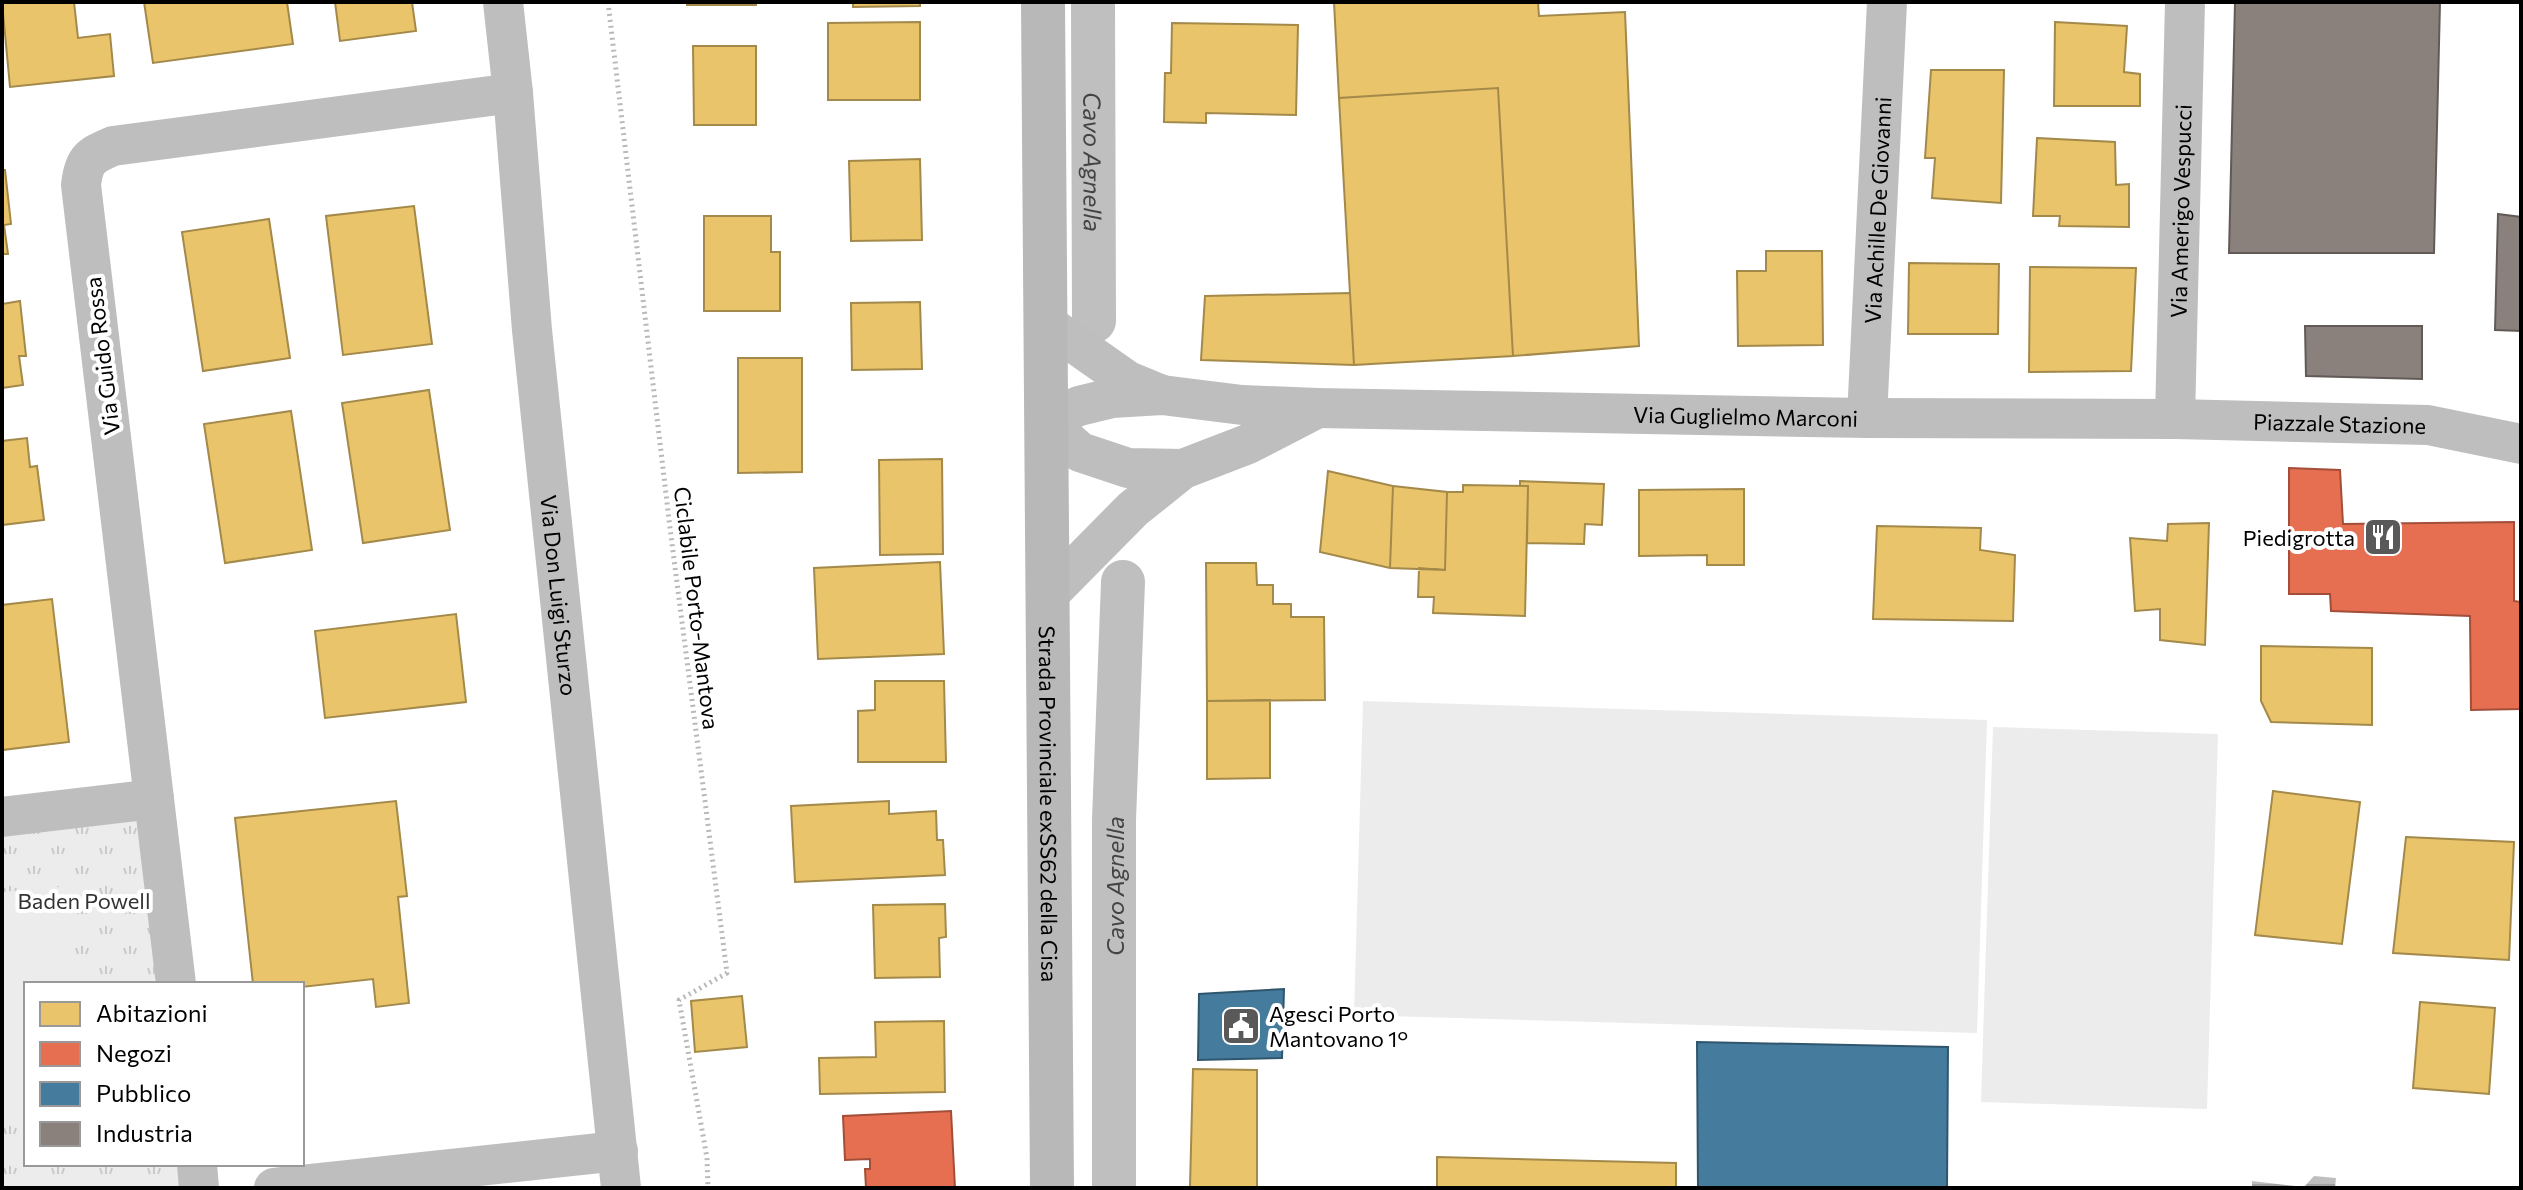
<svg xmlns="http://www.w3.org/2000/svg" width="2523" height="1190" font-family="Commissioner,sans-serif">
<defs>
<pattern id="park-tufts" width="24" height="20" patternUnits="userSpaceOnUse" patternTransform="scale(2)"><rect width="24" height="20" fill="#ececec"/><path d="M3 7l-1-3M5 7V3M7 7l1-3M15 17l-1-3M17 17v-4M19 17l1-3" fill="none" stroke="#c9c9c9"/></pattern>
<pattern id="water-rules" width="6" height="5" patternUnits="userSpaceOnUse" patternTransform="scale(2)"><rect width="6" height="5" fill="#bfbfbf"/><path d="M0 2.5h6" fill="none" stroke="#a2a2a2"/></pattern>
</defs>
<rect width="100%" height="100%" fill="#fff"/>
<path fill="url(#park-tufts)" d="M 154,799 L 176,984 L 26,984 L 26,1164 L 197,1164 L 199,1188 L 2,1188 L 2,818 Z"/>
<path fill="#ececec" d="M 1363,701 L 1987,720 L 1977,1033 L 1354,1015 Z
M 1993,727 L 2218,734 L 2207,1109 L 1981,1102 Z
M 66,886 L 74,984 L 26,984 L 26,1111 L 2,1114 L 2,892 Z"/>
<path fill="url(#water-rules)" d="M 2314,1176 L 2336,1178 L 2335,1188 L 2252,1188 L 2252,1181 L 2304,1187 Z"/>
<path fill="#e9c46a" stroke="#a3894a" stroke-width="2" d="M 2,2 L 74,2 L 78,38 L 110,34 L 114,76 L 10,87 Z
M 144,2 L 287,2 L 293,44 L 153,63 Z
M 335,2 L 412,2 L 416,31 L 340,41 Z
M 687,2 L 756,2 L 756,5 L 687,5 Z
M 853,2 L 920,2 L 920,6 L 853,7 Z
M 1334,2 L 1538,2 L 1539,16 L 1625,12 L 1639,346 L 1513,356 L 1498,88 L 1339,98 Z
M 920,22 L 920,100 L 828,100 L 828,23 Z
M 2055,22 L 2127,26 L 2124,72 L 2140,74 L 2140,106 L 2054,106 Z
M 1172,23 L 1298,25 L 1296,115 L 1206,113 L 1206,123 L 1164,122 L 1165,73 L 1171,73 Z
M 693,46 L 756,46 L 756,125 L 694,125 Z
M 1931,70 L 2004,70 L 2001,203 L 1932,198 L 1935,158 L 1925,158 Z
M 1498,88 L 1513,356 L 1354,365 L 1339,98 Z
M 2037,138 L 2115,142 L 2116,185 L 2129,184 L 2129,227 L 2059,226 L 2060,216 L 2033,216 Z
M 920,159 L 922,240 L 851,241 L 849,161 Z
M 2,170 L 5,170 L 11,224 L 4,225 L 8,254 L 2,254 Z
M 414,206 L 432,344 L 343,355 L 326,216 Z
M 704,216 L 771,216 L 771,252 L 780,252 L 780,311 L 704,311 Z
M 269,219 L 290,358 L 203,371 L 182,232 Z
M 1766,251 L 1822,251 L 1823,345 L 1738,346 L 1737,271 L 1766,271 Z
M 1909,263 L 1999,264 L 1998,334 L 1908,334 Z
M 2030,267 L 2136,268 L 2131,371 L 2029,372 Z
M 1350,293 L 1354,365 L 1201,360 L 1205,296 Z
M 20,301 L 26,356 L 19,356 L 23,385 L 2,388 L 2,304 Z
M 920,302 L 922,369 L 852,370 L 851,303 Z
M 738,358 L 802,358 L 802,472 L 738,473 Z
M 429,390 L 450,530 L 363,543 L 342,403 Z
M 291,411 L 312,550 L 225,563 L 204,424 Z
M 27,438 L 30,467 L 37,466 L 44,520 L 2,525 L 2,441 Z
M 942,459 L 943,554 L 880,555 L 879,460 Z
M 1328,471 L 1393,486 L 1390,568 L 1320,552 Z
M 1520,481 L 1604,484 L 1602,525 L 1585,524 L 1584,544 L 1527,543 L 1528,486 L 1520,486 Z
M 1463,485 L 1528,486 L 1525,616 L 1433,613 L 1434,597 L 1418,597 L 1419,568 L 1445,570 L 1447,492 L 1463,492 Z
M 1393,486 L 1447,492 L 1445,570 L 1390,568 Z
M 1744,489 L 1744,565 L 1707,565 L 1707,555 L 1639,556 L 1639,490 Z
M 2209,523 L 2205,645 L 2160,640 L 2160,609 L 2135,611 L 2130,538 L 2167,541 L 2168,524 Z
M 1877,526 L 1981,528 L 1980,550 L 2015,555 L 2013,621 L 1873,619 Z
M 940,562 L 944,654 L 818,659 L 814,568 Z
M 1206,563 L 1256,563 L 1257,585 L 1273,585 L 1273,604 L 1291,604 L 1291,617 L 1324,617 L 1325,700 L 1207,701 Z
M 52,599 L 69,742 L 2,750 L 2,605 Z
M 456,614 L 466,702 L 325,718 L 315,631 Z
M 2261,646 L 2372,648 L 2372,725 L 2271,722 L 2261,701 Z
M 875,681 L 944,681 L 946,762 L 858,762 L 858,711 L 875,710 Z
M 1270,700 L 1270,778 L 1207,779 L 1207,701 Z
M 2273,791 L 2360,802 L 2342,944 L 2255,935 Z
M 396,801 L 407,896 L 398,897 L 409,1003 L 376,1007 L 373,979 L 302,987 L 302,984 L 253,984 L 235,818 Z
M 889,801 L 889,814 L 936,811 L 937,840 L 943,840 L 945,875 L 795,882 L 791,806 Z
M 2406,837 L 2514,842 L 2509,960 L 2393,953 Z
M 945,904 L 946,937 L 939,938 L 940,977 L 875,978 L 873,905 Z
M 742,996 L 747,1047 L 695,1052 L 691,1001 Z
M 2420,1002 L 2495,1008 L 2489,1094 L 2413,1088 Z
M 944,1021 L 945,1092 L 820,1094 L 819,1058 L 876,1057 L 875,1022 Z
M 1193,1069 L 1257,1070 L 1257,1188 L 1190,1187 Z
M 1437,1157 L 1676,1163 L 1676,1188 L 1437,1188 Z"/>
<path fill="#e76f51" stroke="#a24e39" stroke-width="2" d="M 2289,468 L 2340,470 L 2343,524 L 2514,522 L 2514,601 L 2521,602 L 2521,709 L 2471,710 L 2470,616 L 2331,611 L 2330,594 L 2289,594 Z
M 951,1111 L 955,1188 L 866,1188 L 865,1169 L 870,1169 L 870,1159 L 845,1160 L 843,1116 Z"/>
<path fill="#457b9d" stroke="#30566e" stroke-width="2" d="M 1284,989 L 1282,1058 L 1198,1060 L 1199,994 Z
M 1697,1042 L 1948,1047 L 1947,1188 L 1698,1188 Z"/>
<path fill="#8a817c" stroke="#615a57" stroke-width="2" d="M 2235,2 L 2440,2 L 2434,253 L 2229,253 Z
M 2498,214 L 2521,217 L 2521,331 L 2495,330 Z
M 2305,326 L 2422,326 L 2422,379 L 2306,376 Z"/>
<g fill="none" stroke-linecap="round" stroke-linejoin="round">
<g stroke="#bfbfbf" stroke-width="44">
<path id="s1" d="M 1093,2 L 1094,321"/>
<path id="s2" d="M 1114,1188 L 1114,820 L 1123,582"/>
</g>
<path stroke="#b9b9b9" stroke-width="5" stroke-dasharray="2 4" stroke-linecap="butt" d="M 608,2 L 670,528 L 727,973 L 679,1000 L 707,1158 L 708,1188"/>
<g stroke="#bebebe" stroke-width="40">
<path id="s3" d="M 503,2 L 513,93 L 532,330 L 621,1188"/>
<path d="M 1044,322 L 1128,381 L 1162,395"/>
<path id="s4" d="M 1867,418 L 1887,2"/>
<path id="s5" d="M 2175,419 L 2185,2"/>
<path id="s6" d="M 1183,469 L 1128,468 L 1080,452 L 1045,421 L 1079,406 L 1112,398 L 1162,395 L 1242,405 L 1317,408 L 1867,418 L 2175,419 L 2428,425 L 2521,444"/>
<path d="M 1046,597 L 1133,509 L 1183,469 L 1248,444 L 1314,410"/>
<path d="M 2,817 L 154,799"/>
<path d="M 176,984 L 81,185 C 84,159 90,156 113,146 L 513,93"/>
<path d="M 197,1164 L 199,1188"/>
<path d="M 274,1188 L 618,1151"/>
</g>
<path stroke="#b8b8b8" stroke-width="44" id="s7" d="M 1043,2 L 1052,1188"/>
</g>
<defs>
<symbol id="restaurant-square" viewBox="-11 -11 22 22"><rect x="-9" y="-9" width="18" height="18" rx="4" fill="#595959" stroke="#fff"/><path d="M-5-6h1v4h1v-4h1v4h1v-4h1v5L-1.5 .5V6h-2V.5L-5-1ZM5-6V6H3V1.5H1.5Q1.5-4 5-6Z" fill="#fff"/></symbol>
<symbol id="civic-square" viewBox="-11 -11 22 22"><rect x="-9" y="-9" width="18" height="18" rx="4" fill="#595959" stroke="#fff"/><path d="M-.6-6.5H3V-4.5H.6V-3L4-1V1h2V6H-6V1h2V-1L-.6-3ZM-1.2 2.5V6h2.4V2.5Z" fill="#fff"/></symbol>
</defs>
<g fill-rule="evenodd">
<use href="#restaurant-square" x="2361" y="515" width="44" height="44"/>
<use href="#civic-square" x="1219" y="1004" width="44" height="44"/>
</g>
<g text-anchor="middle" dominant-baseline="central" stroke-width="8" stroke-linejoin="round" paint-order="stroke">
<g font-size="22" fill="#000" stroke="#fff">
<text stroke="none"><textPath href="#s4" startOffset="208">Via Achille De Giovanni</textPath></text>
<text stroke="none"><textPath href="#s5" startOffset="208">Via Amerigo Vespucci</textPath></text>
<text transform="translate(102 356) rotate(-97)">Via Guido Rossa</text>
<text stroke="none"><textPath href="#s6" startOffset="858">Via Guglielmo Marconi</textPath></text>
<text stroke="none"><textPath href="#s6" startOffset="1452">Piazzale Stazione</textPath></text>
<text stroke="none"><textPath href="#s3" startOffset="596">Via Don Luigi Sturzo</textPath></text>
<text transform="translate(697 608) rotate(83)">Ciclabile Porto-Mantova</text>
<text stroke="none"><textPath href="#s7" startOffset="802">Strada Provinciale exSS62 della Cisa</textPath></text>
</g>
<g font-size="22" fill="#000" stroke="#fff" text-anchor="end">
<text x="2355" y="537">Piedigrotta</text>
<text x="1269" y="1013" text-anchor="start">Agesci Porto<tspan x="1269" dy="25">Mantovano 1°</tspan></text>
</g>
<g font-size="22" fill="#333" stroke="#fff">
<text x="84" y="900">Baden Powell</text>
</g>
<g font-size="24" font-style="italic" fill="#444" stroke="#fff">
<text stroke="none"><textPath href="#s1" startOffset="160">Cavo Agnella</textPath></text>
<text stroke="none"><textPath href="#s2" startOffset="302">Cavo Agnella</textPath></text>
</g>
</g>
<rect width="2523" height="1190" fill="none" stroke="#000000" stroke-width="8"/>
<rect x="24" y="982" width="280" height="184" fill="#ffffff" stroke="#999999" stroke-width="2"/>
<rect x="40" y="1002" width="40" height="24" fill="#e9c46a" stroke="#999999" stroke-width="2"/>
<text x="96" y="1022" font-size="24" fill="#000000">Abitazioni</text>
<rect x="40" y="1042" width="40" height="24" fill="#e76f51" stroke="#999999" stroke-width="2"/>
<text x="96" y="1062" font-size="24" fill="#000000">Negozi</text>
<rect x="40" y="1082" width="40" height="24" fill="#457b9d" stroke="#999999" stroke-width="2"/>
<text x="96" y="1102" font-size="24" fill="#000000">Pubblico</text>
<rect x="40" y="1122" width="40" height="24" fill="#8a817c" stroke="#999999" stroke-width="2"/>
<text x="96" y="1142" font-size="24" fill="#000000">Industria</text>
</svg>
